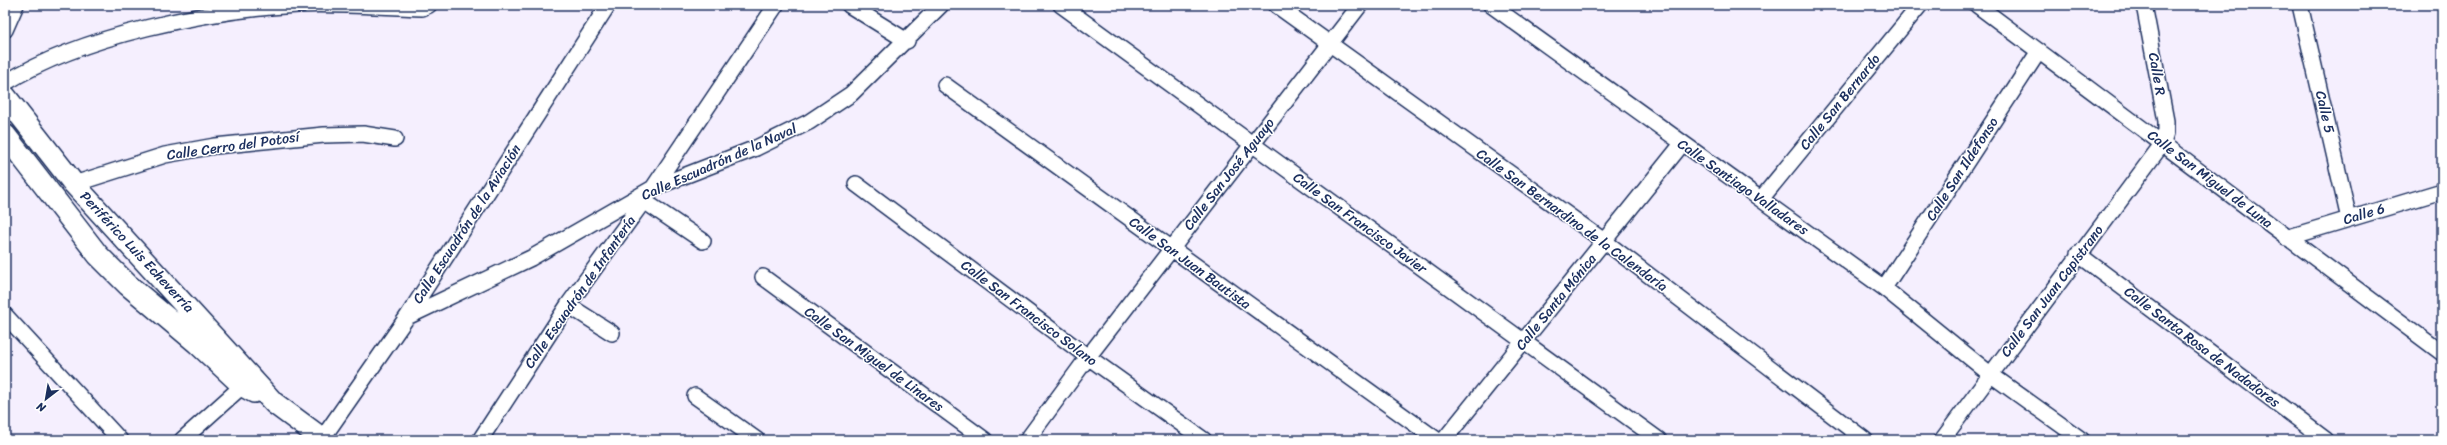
<svg xmlns="http://www.w3.org/2000/svg" width="2447" height="445" font-family="Sriracha,sans-serif">
<rect width="100%" height="100%" fill="#f5effe"/>
<filter id="ink" filterUnits="userSpaceOnUse"><feTurbulence type="fractalNoise" baseFrequency=".025" numOctaves="2"/><feDisplacementMap in="SourceGraphic" scale="8" xChannelSelector="R" yChannelSelector="G"/><feConvolveMatrix kernelMatrix="1 2 1 2 8 2 1 2 1" color-interpolation-filters="sRGB"/></filter>
<g filter="url(#ink)">
<g fill="none" stroke-linecap="round" stroke-linejoin="round">
<defs>
<path id="street" d="M 849,5 L 907,41
M 1061,5 L 1659,440
M 1276,5 L 1604,241 L 1865,440
M 1491,5 L 1884,288 L 1990,374 L 2082,440
M 1977,5 L 2442,353
M 2300,5 L 2349,219
M 5,30 L 16,5
M 5,83 C 83,35 207,10 298,5 C 339,3 381,7 422,8 L 429,5
M 945,85 L 1437,440
M 74,184 L 165,155 L 215,146 L 324,135 L 363,134 L 395,139
M 856,184 L 1088,357 L 1204,440
M 1761,199 L 1920,5
M 644,201 L 703,241
M 2286,238 L 2442,191
M 2078,254 L 2326,440
M 763,277 L 985,440
M 1884,288 L 2039,51
M 568,305 L 612,333
M 5,315 L 120,440
M 407,317 L 531,258 L 653,188 L 756,148 L 809,122 L 851,94 L 941,5
M 695,396 L 757,440
M 322,439 L 407,317 L 608,5
M 182,440 L 250,379
M 480,440 L 568,305 L 653,188 L 776,5
M 1027,440 L 1088,357 L 1360,5
M 1444,440 L 1682,144
M 1942,440 L 2163,143 L 2166,133 L 2166,121 L 2144,5"/>
<path id="secondary" d="M 5,96 L 74,184 L 274,403 L 324,440
M 5,135 L 98,255 L 128,285 L 197,343 L 243,386 L 254,392"/>
</defs>
<use href="#street" stroke="#1b2f5e" stroke-width="18"/>
<use href="#secondary" stroke="#1b2f5e" stroke-width="24"/>
<use href="#street" stroke="#fff" stroke-width="15"/>
<use href="#secondary" stroke="#fff" stroke-width="21"/>
</g>
</g>
<g text-anchor="middle" dominant-baseline="central" stroke-width="3" stroke-linejoin="round" paint-order="stroke">
<g font-size="14" fill="#1b2f5e" stroke="#fff">
<text transform="translate(2157 74) rotate(80)">Calle R</text>
<text transform="translate(1840 102) rotate(-51)">Calle San Bernardo</text>
<text transform="translate(2325 112) rotate(77)">Calle 5</text>
<text transform="translate(233 146) rotate(-8)">Calle Cerro del Potosí</text>
<text transform="translate(719 162) rotate(-24)">Calle Escuadrón de la Naval</text>
<text transform="translate(1962 169) rotate(-57)">Calle San Ildefonso</text>
<text transform="translate(1229 174) rotate(-52)">Calle San José Aguayo</text>
<text transform="translate(2210 179) rotate(37)">Calle San Miguel de Luna</text>
<text transform="translate(1743 187) rotate(35)">Calle Santiago Valladares</text>
<text transform="translate(2364 214) rotate(-17)">Calle 6</text>
<text transform="translate(1572 220) rotate(36)">Calle San Bernardino de la Calendaría</text>
<text transform="translate(1360 223) rotate(36)">Calle San Francisco Javier</text>
<text transform="translate(467 224) rotate(-57)">Calle Escuadrón de la Aviación</text>
<text transform="translate(137 252) rotate(47)">Periférico Luis Echeverría</text>
<text transform="translate(1190 263) rotate(36)">Calle San Juan Bautista</text>
<text transform="translate(2052 291) rotate(-53)">Calle San Juan Capistrano</text>
<text transform="translate(580 292) rotate(-55)">Calle Escuadrón de Infantería</text>
<text transform="translate(1556 302) rotate(-51)">Calle Santa Mónica</text>
<text transform="translate(1029 313) rotate(37)">Calle San Francisco Solano</text>
<text transform="translate(2202 347) rotate(37)">Calle Santa Rosa de Nadadores</text>
<text transform="translate(874 359) rotate(36)">Calle San Miguel de Linares</text>
</g>
</g>
<rect width="2447" height="445" fill="none" stroke="#fff" stroke-width="20"/>
<rect x="10" y="10" width="2427" height="425" fill="none" stroke="#1b2f5e" stroke-width="1.5" filter="url(#ink)"/>
<g transform="translate(46 399) rotate(211)" stroke="#ffffff" stroke-width="3" paint-order="stroke">
<path d="M0-3L7 15L0 10L-7 15Z" fill="#1b2f5e"/>
<text y="-6" font-size="11" font-weight="bold" text-anchor="middle" fill="#1b2f5e">N</text>
</g>
</svg>
